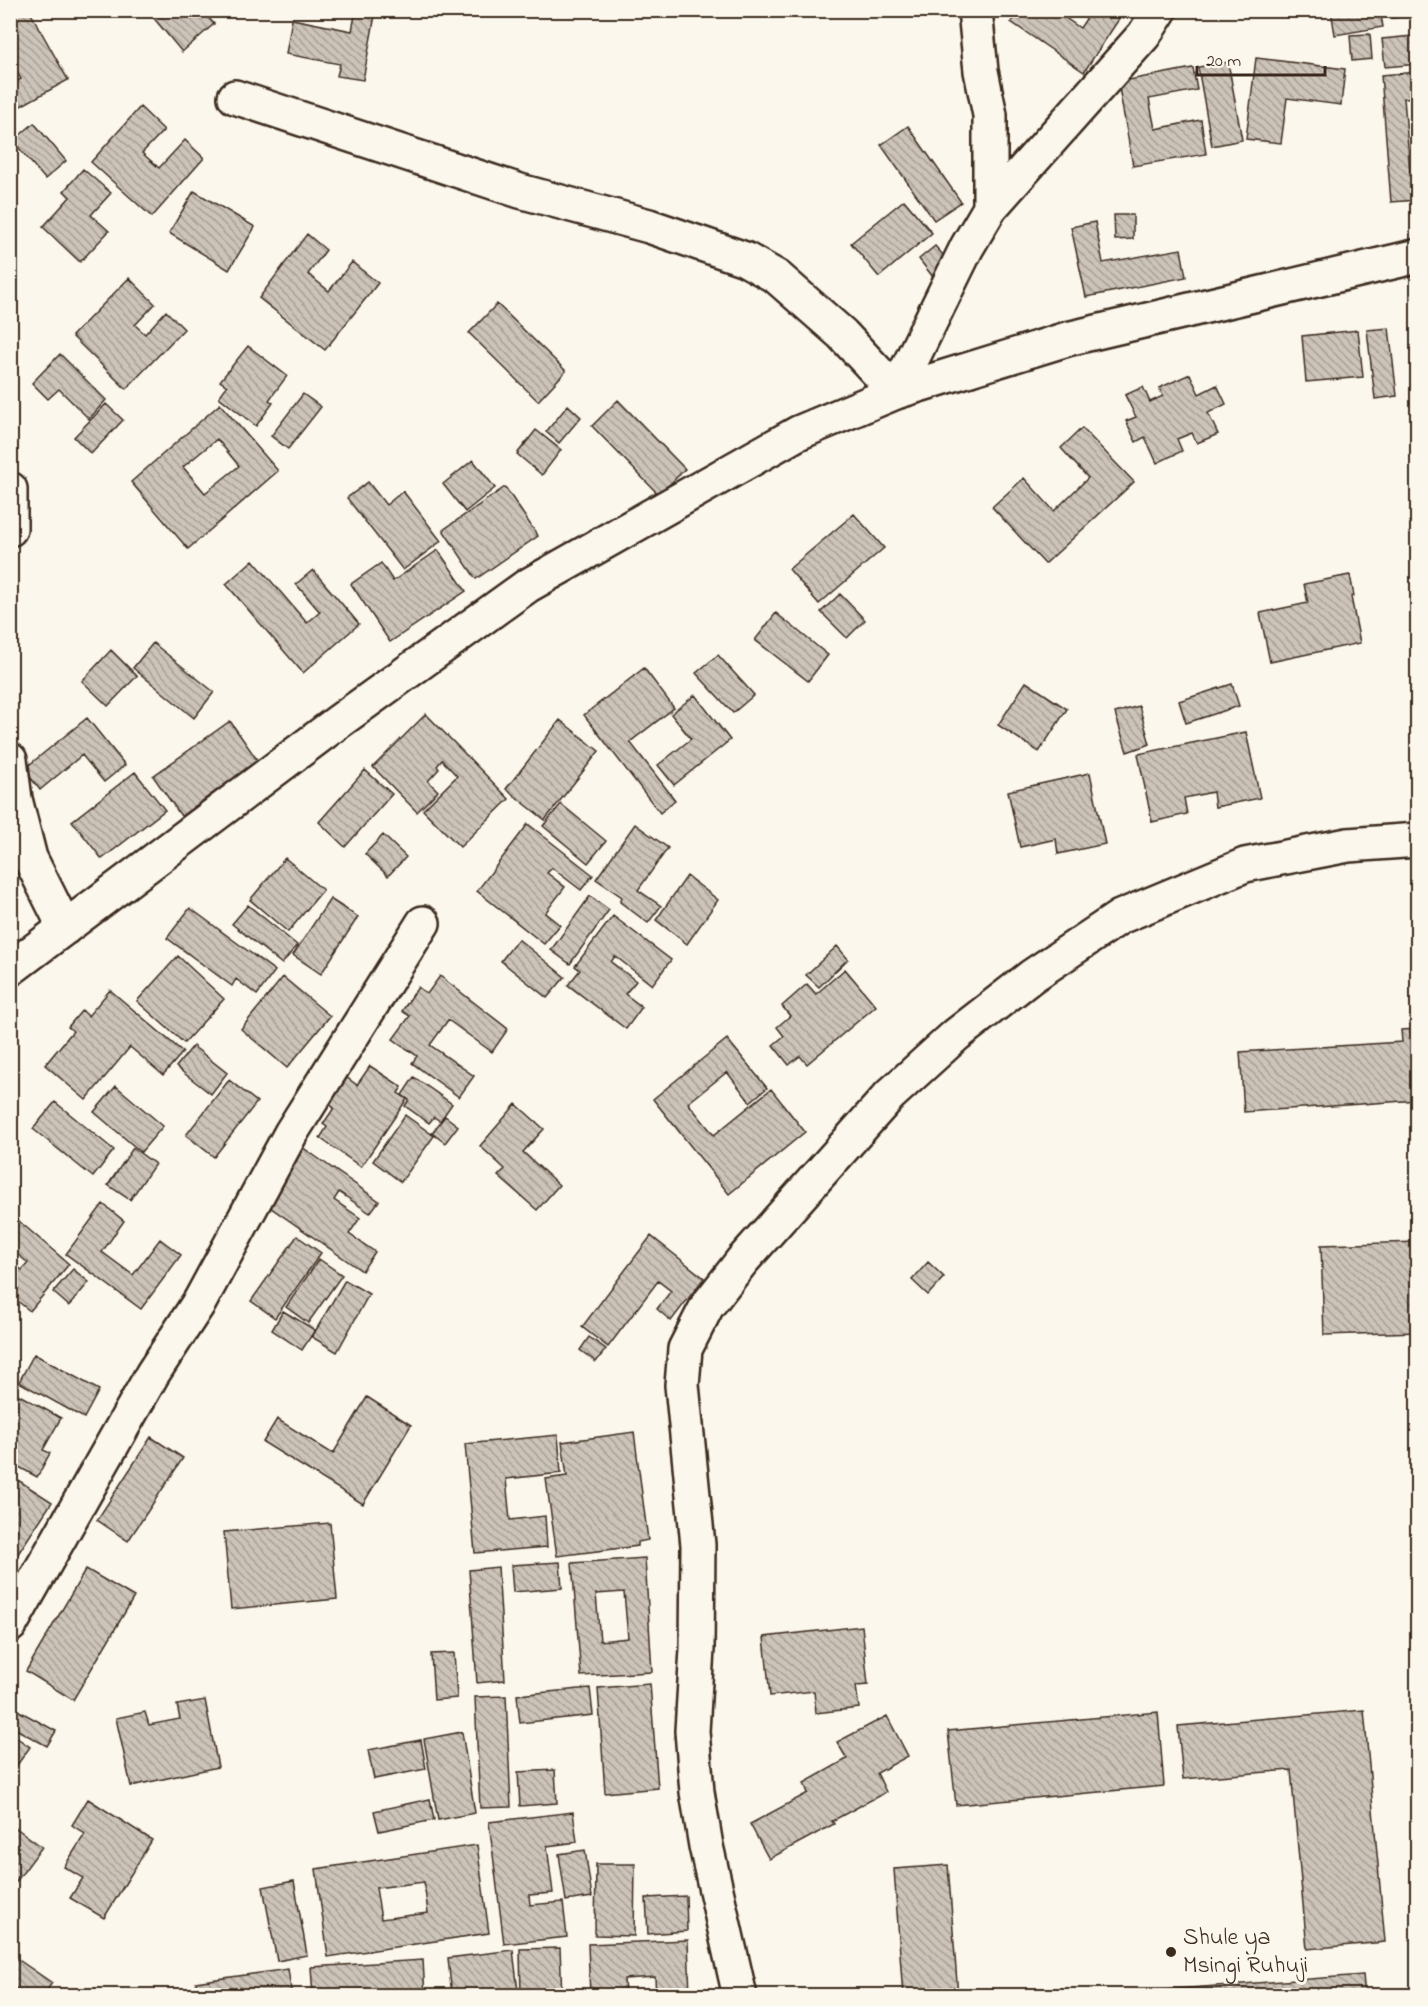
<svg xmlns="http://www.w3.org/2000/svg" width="1428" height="2006" font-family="'Indie Flower',sans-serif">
<defs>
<pattern id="building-back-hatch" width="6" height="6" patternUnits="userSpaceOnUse" patternTransform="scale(1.5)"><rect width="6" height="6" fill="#ccc4b9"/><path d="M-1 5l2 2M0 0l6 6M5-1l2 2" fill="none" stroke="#a79f96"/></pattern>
</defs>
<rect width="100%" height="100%" fill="#fbf7ec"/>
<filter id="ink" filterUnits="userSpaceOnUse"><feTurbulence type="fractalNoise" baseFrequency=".0167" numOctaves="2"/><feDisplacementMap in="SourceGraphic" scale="12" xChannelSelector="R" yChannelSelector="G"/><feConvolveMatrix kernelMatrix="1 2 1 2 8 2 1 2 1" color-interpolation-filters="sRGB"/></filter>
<g filter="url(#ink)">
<path fill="url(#building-back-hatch)" stroke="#3b2a1e" stroke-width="1.5" fill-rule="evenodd" d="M 10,10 L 29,10 L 68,80 L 10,112 L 10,85 L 21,79 L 10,61 Z
M 147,10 L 202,10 L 214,24 L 182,52 Z
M 356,10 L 376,10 L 363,80 L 337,76 L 340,64 L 286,54 L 292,19 L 352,31 Z
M 898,10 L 939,10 L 939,17 Z
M 1018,10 L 1073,10 L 1067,19 L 1080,28 L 1092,10 L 1125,10 L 1084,72 L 1011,22 Z
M 1331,10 L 1380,10 L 1383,27 L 1335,35 Z
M 1391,10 L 1418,10 L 1418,64 L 1385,67 L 1382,39 L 1413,36 L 1411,16 L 1392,18 Z
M 1370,34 L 1372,59 L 1352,61 L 1350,35 Z
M 1256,58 L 1345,69 L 1341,105 L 1287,98 L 1281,143 L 1246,139 Z
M 1228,62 L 1242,140 L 1212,146 L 1198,67 Z
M 1193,68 L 1197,90 L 1149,99 L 1155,129 L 1201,120 L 1206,154 L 1133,166 L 1118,82 Z
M 1418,72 L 1418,97 L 1404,98 L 1410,172 L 1418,171 L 1418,200 L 1391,202 L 1381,75 Z
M 140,107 L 164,130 L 142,153 L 159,168 L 185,140 L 204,158 L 152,217 L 91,162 Z
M 34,123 L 66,161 L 45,179 L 13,141 Z
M 908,126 L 961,202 L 934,220 L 881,145 Z
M 83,169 L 111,193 L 91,215 L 109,231 L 80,262 L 43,227 L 70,197 L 64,191 Z
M 194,191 L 255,227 L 229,270 L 169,233 Z
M 904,200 L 932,233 L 879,277 L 851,243 Z
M 1114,215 L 1133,215 L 1133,239 L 1115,240 Z
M 1095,222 L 1103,263 L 1181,249 L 1186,277 L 1086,297 L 1071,227 Z
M 307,234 L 326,250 L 308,274 L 329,291 L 352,262 L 378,283 L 325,350 L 259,298 Z
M 935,246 L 950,263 L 933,277 L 919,259 Z
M 129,278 L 155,304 L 135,325 L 145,334 L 166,311 L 184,329 L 126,389 L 72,336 Z
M 497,304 L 566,371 L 538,401 L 469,333 Z
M 1389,328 L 1397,396 L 1375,399 L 1367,330 Z
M 1358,330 L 1363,377 L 1306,382 L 1302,336 Z
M 248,346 L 287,376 L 269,400 L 273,403 L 256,426 L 219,397 L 227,386 L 220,381 Z
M 60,354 L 106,400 L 89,419 L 59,389 L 48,399 L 32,383 Z
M 1190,374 L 1199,394 L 1217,385 L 1226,404 L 1208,413 L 1218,434 L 1197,443 L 1192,433 L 1177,439 L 1182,451 L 1157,463 L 1145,437 L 1136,442 L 1126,421 L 1136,417 L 1125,395 L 1143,387 L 1150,402 L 1163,396 L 1159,388 Z
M 303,394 L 321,407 L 288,449 L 271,436 Z
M 618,400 L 685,469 L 659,495 L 592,426 Z
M 106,404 L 123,420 L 91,454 L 74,437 Z
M 220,404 L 278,471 L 188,549 L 131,482 ZM 217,439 L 239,466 L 205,493 L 183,467 Z
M 568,405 L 581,417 L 559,443 L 546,432 Z
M 1082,428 L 1134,482 L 1045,564 L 992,507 L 1024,478 L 1054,511 L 1088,478 L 1061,448 Z
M 536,430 L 561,450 L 542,475 L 517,454 Z
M 473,460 L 495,488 L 465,512 L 443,484 Z
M 368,482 L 386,505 L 403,491 L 441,541 L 403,570 L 347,498 Z
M 505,487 L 538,536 L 476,579 L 443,530 Z
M 854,514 L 884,548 L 819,604 L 789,569 Z
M 438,550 L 466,591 L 390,642 L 351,584 L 381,563 L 393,581 Z
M 253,560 L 307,623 L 320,612 L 296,584 L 313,570 L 359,624 L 303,673 L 226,584 Z
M 1350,575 L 1354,596 L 1351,597 L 1360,643 L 1270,662 L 1260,613 L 1308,603 L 1304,584 Z
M 840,594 L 865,620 L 847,638 L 821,612 Z
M 776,613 L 828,655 L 808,681 L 755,640 Z
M 153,643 L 214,692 L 194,718 L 133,668 Z
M 111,650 L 137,676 L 108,706 L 82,681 Z
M 718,655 L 754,695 L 733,713 L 696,673 Z
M 644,668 L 674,708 L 630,742 L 675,800 L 660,813 L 584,715 Z
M 1026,682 L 1067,709 L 1039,752 L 998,725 Z
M 1232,684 L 1239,706 L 1186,723 L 1179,701 Z
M 695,695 L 730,740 L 674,785 L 658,765 L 691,739 L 671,714 Z
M 1139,706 L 1150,744 L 1127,752 L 1115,713 Z
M 426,714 L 509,799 L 460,847 L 423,810 L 457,776 L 442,760 L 437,766 L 439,769 L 428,781 L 438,791 L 417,812 L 373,767 Z
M 87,718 L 125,765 L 104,782 L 82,755 L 40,790 L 24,769 Z
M 560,720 L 599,751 L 545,820 L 506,789 Z
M 230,721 L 258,761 L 181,816 L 153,776 Z
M 1246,732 L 1260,798 L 1215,807 L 1213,792 L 1184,798 L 1187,814 L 1152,822 L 1138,754 Z
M 365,770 L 392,794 L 345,847 L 319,822 Z
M 135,772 L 165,810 L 102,859 L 72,821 Z
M 1090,773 L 1105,844 L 1058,854 L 1056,839 L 1020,847 L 1008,791 Z
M 561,804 L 606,841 L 588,863 L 543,826 Z
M 528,824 L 593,875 L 581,890 L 552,868 L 547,873 L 565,887 L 545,913 L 560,925 L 544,944 L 477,891 Z
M 635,824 L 668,848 L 638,890 L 661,906 L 648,923 L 620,902 L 622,897 L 596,879 Z
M 383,835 L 406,857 L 388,876 L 365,854 Z
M 285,858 L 323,890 L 288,932 L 250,900 Z
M 687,876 L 718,900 L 687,944 L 656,920 Z
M 590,896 L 609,910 L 570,964 L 551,950 Z
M 330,899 L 358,917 L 321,974 L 293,955 Z
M 248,905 L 297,945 L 282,964 L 232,924 Z
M 190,908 L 275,971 L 257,995 L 236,979 L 232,986 L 167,938 Z
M 613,916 L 671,960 L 652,985 L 615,956 L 611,962 L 636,981 L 625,994 L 642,1007 L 626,1029 L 568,985 L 580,970 L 575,966 Z
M 518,939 L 565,977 L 547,998 L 501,961 Z
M 837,946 L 848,959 L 819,987 L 806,975 Z
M 178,956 L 224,999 L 184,1043 L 137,1001 Z
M 845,969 L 876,1006 L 807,1064 L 800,1056 L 789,1065 L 773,1045 L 784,1036 L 777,1027 L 790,1016 L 782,1006 L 807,984 L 816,994 Z
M 440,976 L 508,1029 L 492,1052 L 448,1020 L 430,1045 L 474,1076 L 459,1097 L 412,1063 L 417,1056 L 393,1039 L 410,1016 L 402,1011 L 418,987 L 427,994 Z
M 283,977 L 330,1016 L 287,1068 L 241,1029 Z
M 110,990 L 183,1052 L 163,1075 L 130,1047 L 86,1100 L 45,1065 L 73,1031 L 68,1027 L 82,1010 L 88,1016 Z
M 1418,1029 L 1418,1100 L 1244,1112 L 1240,1052 L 1402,1042 L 1401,1030 Z
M 727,1039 L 767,1088 L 750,1102 L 727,1072 L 688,1103 L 714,1135 L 771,1089 L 805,1132 L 729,1194 L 653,1099 Z
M 193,1046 L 227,1073 L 211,1094 L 176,1067 Z
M 370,1066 L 402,1087 L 398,1093 L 407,1099 L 361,1167 L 320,1138 L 327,1127 L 323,1124 L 334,1108 L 328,1103 L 346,1077 L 357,1085 Z
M 414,1077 L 452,1104 L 440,1121 L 434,1117 L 429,1123 L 405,1106 L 409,1100 L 402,1095 Z
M 229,1080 L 257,1102 L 214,1157 L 186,1135 Z
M 116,1086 L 163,1126 L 141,1152 L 94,1112 Z
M 55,1102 L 114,1150 L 93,1177 L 33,1129 Z
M 516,1104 L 544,1129 L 523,1152 L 559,1185 L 537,1210 L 498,1176 L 505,1169 L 480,1146 Z
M 405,1115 L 434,1136 L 401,1182 L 373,1161 Z
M 445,1116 L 458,1126 L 445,1143 L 432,1133 Z
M 302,1147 L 379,1201 L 370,1213 L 339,1192 L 334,1200 L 360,1218 L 349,1234 L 375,1252 L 362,1271 L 264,1203 Z
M 133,1148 L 155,1164 L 130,1200 L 108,1185 Z
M 103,1204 L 124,1221 L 102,1252 L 133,1275 L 160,1239 L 181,1255 L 141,1309 L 66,1254 Z
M 13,1216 L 69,1264 L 30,1311 L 10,1295 L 10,1261 L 22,1270 L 28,1263 L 10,1248 L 10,1219 Z
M 297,1236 L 321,1253 L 275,1318 L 251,1301 Z
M 651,1236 L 704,1278 L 671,1321 L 657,1309 L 671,1291 L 658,1281 L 608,1347 L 582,1327 Z
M 1418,1242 L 1418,1332 L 1324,1335 L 1321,1245 Z
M 319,1259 L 342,1275 L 308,1323 L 286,1307 Z
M 928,1262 L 944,1277 L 928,1295 L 912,1280 Z
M 73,1269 L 89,1282 L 69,1306 L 53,1292 Z
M 345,1280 L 369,1294 L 337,1352 L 312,1337 Z
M 283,1311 L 315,1330 L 302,1350 L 272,1330 Z
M 589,1337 L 606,1349 L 596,1362 L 580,1350 Z
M 34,1354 L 99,1390 L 84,1418 L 19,1382 Z
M 10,1390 L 61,1418 L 43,1450 L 50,1453 L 37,1477 L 10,1462 Z
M 367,1397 L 411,1425 L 363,1504 L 263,1442 L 277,1419 L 333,1454 Z
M 634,1432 L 648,1540 L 638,1542 L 638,1546 L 557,1556 L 546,1479 L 567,1476 L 562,1442 Z
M 558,1435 L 561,1473 L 506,1479 L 510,1520 L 545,1516 L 547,1547 L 475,1553 L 465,1444 Z
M 151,1437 L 183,1458 L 128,1541 L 97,1520 Z
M 10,1475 L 52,1502 L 10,1566 Z
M 330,1523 L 337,1599 L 231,1609 L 224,1532 Z
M 645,1558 L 652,1672 L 581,1676 L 572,1563 ZM 624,1592 L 628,1638 L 600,1641 L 596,1594 Z
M 560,1562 L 562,1588 L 513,1592 L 511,1565 Z
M 498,1567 L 505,1680 L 477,1683 L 469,1570 Z
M 86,1569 L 134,1597 L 73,1700 L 26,1671 Z
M 862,1626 L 868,1685 L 856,1686 L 859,1708 L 816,1713 L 814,1691 L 770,1696 L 764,1637 Z
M 454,1653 L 457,1698 L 434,1700 L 431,1654 Z
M 650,1684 L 658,1788 L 605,1793 L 598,1688 Z
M 590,1688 L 593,1715 L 520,1723 L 517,1695 Z
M 506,1696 L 511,1807 L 480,1808 L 475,1697 Z
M 205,1700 L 218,1767 L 131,1786 L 116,1718 L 145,1712 L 149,1725 L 180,1719 L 177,1705 Z
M 10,1706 L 56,1731 L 47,1746 L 10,1726 Z
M 1364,1710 L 1385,1942 L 1307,1949 L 1291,1770 L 1183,1779 L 1178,1726 Z
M 1158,1712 L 1164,1786 L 956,1805 L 948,1731 Z
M 887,1716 L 908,1756 L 877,1773 L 886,1792 L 832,1821 L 834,1824 L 769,1859 L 750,1824 L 808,1793 L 804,1783 L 847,1759 L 837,1742 Z
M 462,1732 L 475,1813 L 438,1820 L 424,1739 Z
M 10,1733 L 30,1747 L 10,1775 Z
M 421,1740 L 426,1769 L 374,1779 L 368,1750 Z
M 555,1770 L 557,1803 L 520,1806 L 518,1772 Z
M 88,1799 L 152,1840 L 104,1918 L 70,1898 L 83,1878 L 64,1867 L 85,1834 L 72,1825 Z
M 430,1799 L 434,1820 L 379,1831 L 374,1811 Z
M 573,1812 L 577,1842 L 547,1846 L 553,1893 L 529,1895 L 530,1905 L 563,1902 L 567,1937 L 504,1944 L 489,1822 Z
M 16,1828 L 42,1847 L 10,1890 L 10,1836 Z
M 477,1845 L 489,1933 L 328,1957 L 316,1869 ZM 424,1882 L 428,1913 L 381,1919 L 376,1888 Z
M 585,1850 L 592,1897 L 566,1901 L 559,1854 Z
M 596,1864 L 635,1864 L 634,1936 L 595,1935 Z
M 948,1865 L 958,1996 L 903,1996 L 894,1869 Z
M 294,1881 L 307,1955 L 277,1961 L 263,1887 Z
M 686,1896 L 687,1931 L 648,1934 L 646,1898 Z
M 688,1940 L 690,1996 L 656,1996 L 655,1977 L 624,1979 L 625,1996 L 590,1996 L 588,1944 Z
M 560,1948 L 562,1996 L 521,1996 L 520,1949 Z
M 513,1950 L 518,1991 L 503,1993 L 503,1996 L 452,1996 L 448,1958 Z
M 10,1954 L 52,1983 L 43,1996 L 27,1996 L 10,1984 Z
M 423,1960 L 425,1996 L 313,1996 L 311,1967 Z
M 288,1969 L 292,1996 L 198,1996 L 196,1982 Z
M 1363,1975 L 1365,1996 L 1085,1996 Z"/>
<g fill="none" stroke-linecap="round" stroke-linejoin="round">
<defs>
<path id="minor" d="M 235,97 L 520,191 L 649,226 L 745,259 L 777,277 L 842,334 L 896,392 L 967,247 L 990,208 L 990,115 L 981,71 L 975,10
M 990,208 L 1144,35 L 1160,10
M 10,489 L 10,529
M 10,760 L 15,799 L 30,858 L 65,928
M 10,969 L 338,722 L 527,586 L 798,433 L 896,392 L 1067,339 L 1418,256
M 10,1625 L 153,1373 L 200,1301 L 291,1133 L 423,923
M 740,1996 L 706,1846 L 697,1792 L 692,1731 L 697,1649 L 698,1545 L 682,1385 L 685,1349 L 707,1306 L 742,1261 L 890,1095 L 956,1035 L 1032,976 L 1120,917 L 1245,865 L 1348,845 L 1418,840"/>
</defs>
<use href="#minor" stroke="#3b2a1e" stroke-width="38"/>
<use href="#minor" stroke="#fbf7ec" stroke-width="33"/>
</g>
</g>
<circle fill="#3b2a1e" stroke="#fbf7ec" stroke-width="2" cx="1171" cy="1952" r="6"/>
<g text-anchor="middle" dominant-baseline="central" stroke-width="6" stroke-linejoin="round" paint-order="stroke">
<g font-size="24" fill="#3b2a1e" stroke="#fbf7ec" text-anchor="start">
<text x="1183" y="1938">Shule ya<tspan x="1183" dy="28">Msingi Ruhuji</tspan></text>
</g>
</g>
<rect width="1428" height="2006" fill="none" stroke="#fbf7ec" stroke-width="36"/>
<rect x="18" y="18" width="1392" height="1970" fill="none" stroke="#3b2a1e" stroke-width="2" filter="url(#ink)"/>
<path d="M1197 66v9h128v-9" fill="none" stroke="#3b2a1e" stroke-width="3"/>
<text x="1206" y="66" font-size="18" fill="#3b2a1e" stroke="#fbf7ec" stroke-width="4.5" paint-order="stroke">20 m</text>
</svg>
